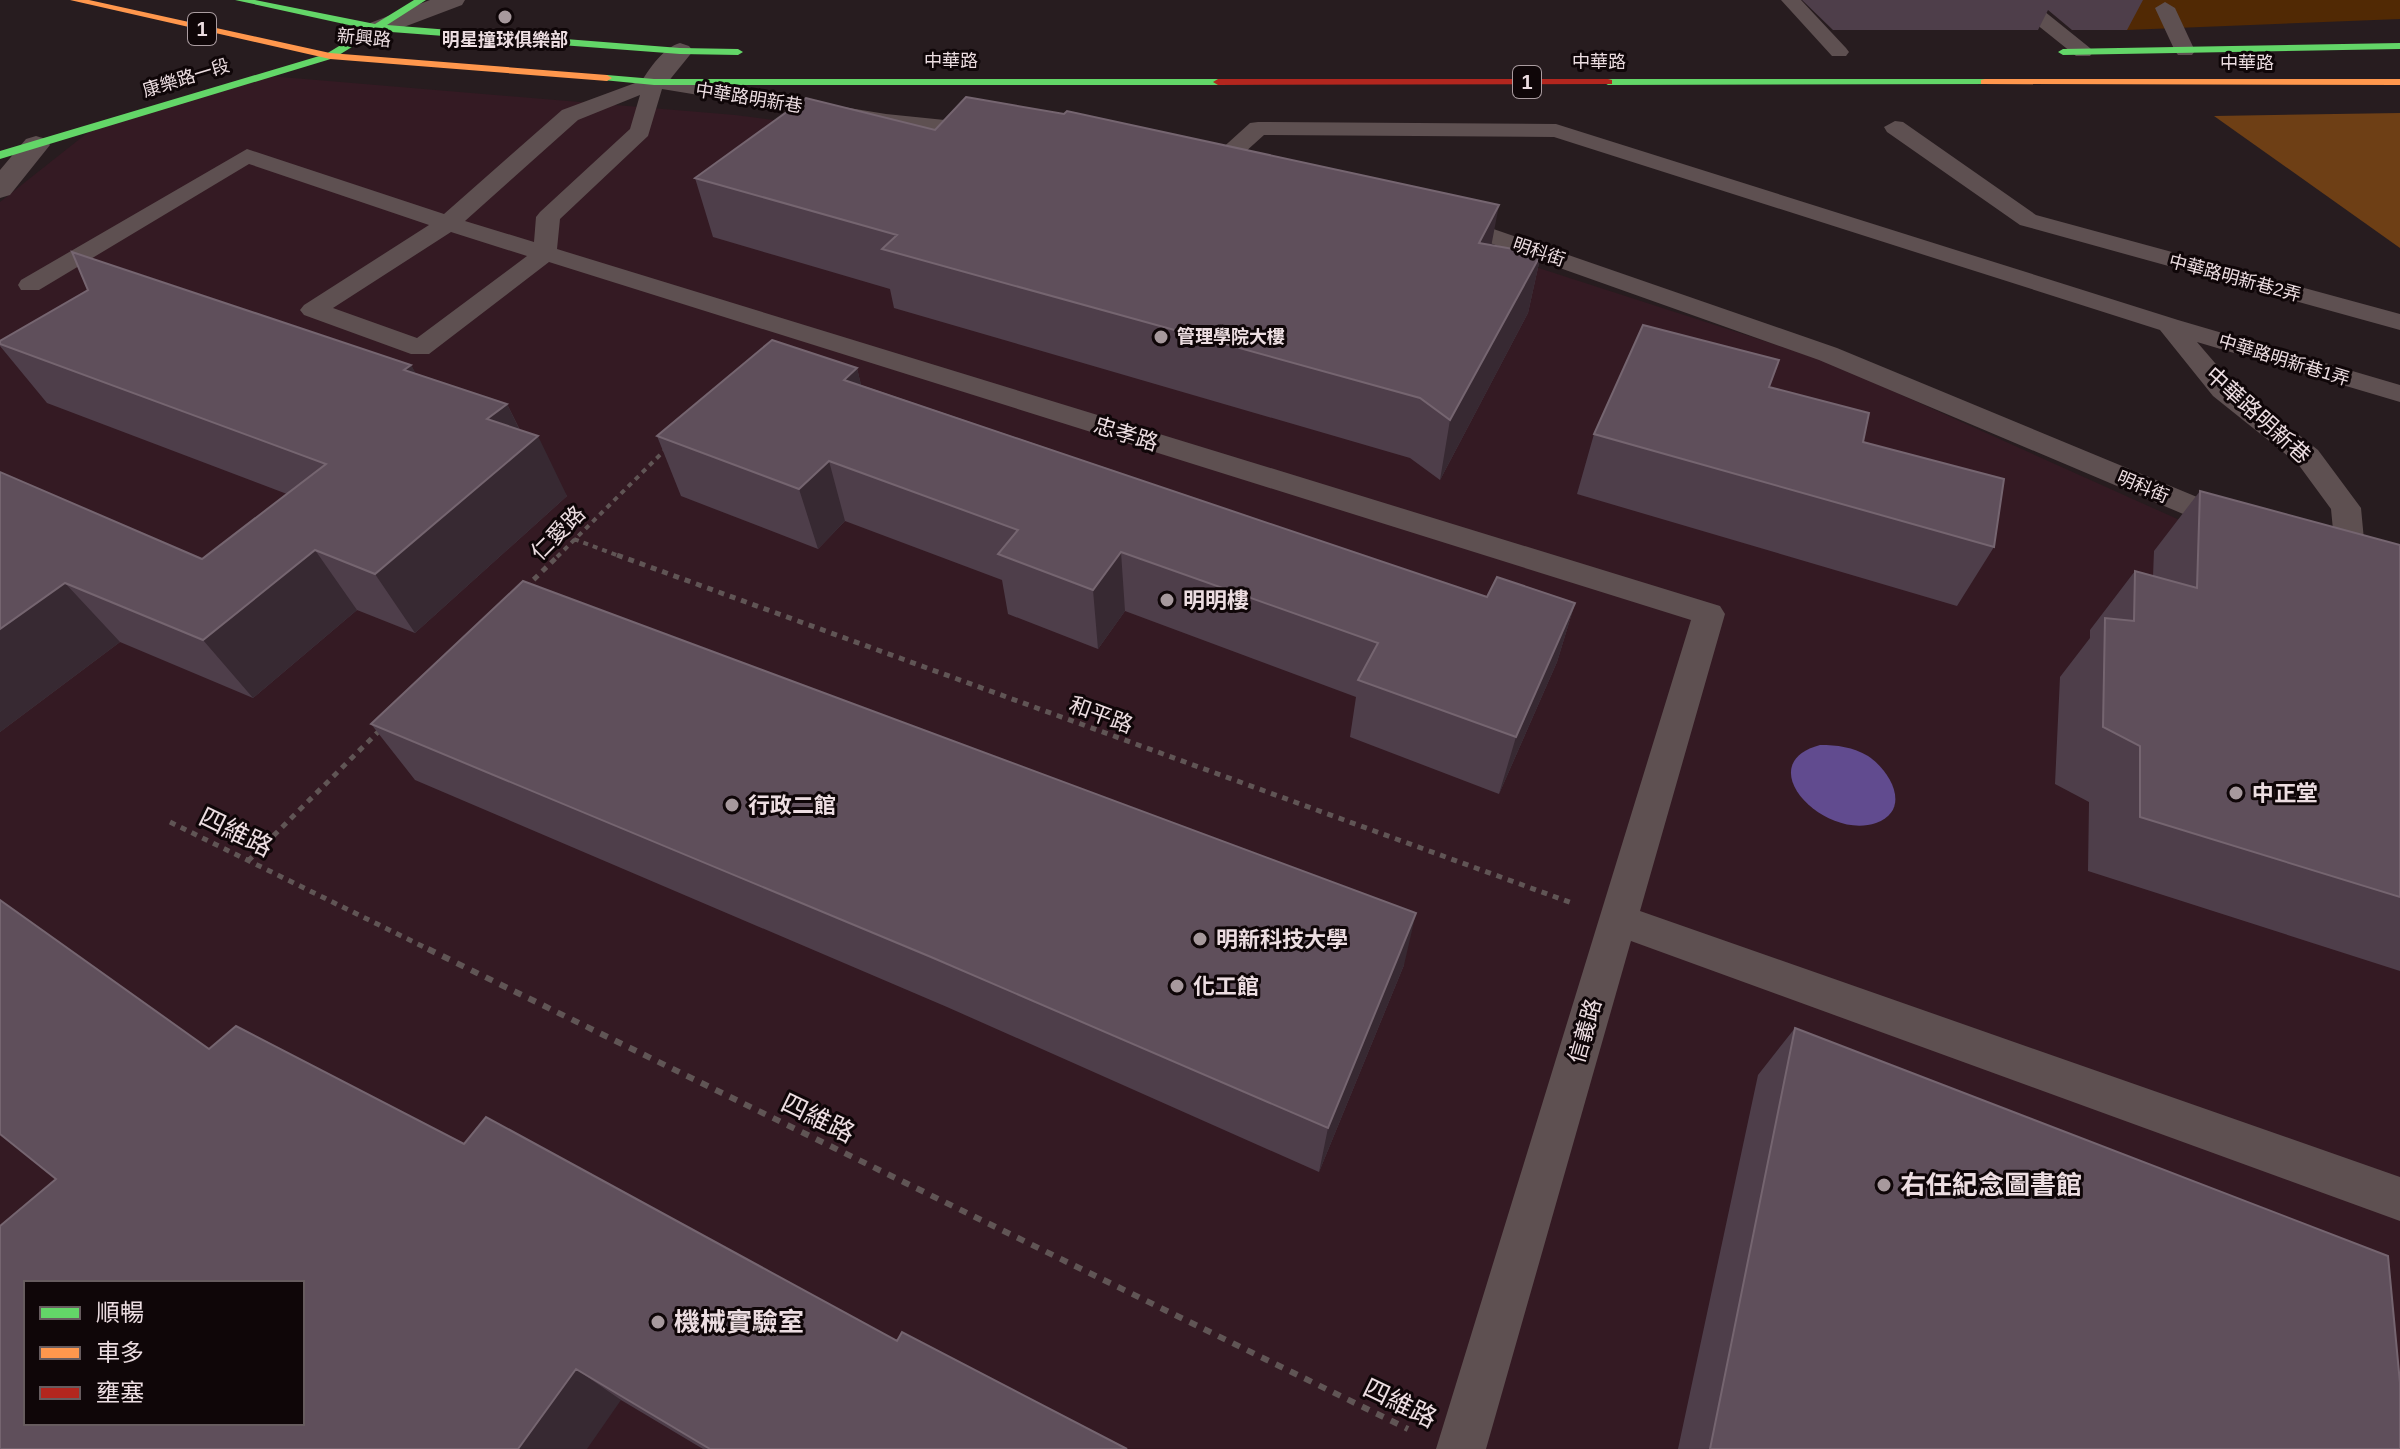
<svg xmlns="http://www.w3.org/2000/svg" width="2400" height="1449" font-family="Helvetica,'Noto Sans TC',sans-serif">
<rect width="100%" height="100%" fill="#271c1f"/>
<path fill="#341a23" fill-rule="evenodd" d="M 269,76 L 735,115 L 1292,188 L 1826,361 L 2204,531 L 2400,595 L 2400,1449 L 0,1449 L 0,202 L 91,130 ZM 26,1283 L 302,1283 L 302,1423 L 26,1423 Z"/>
<path fill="#512904" d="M 2092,0 L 2400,0 L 2400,19 L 2127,30 Z"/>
<path fill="#6e3f15" d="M 2400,113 L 2400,248 L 2214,116 Z"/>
<path fill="#614b8f" d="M 1820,745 C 1837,745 1853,747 1868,756 C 1891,771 1912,810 1876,823 C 1824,841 1749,764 1820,745 Z"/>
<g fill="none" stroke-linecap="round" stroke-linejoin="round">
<path stroke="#605555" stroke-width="4" stroke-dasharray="5 5" stroke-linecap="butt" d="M 574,539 L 622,557
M 557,557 L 666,449"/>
<path stroke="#605555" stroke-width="5" stroke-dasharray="6 6" stroke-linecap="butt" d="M 617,555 L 1572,903
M 525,588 L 559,555
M 170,822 L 432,951
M 248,861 L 381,729"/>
<path stroke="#605555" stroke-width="6" stroke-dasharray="8 8" stroke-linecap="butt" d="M 428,949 L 1408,1429"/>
<path fill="#5e5051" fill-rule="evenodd" d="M 1781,0 L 1801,0 L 1846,48 L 1849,52 L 1846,56 L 1832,56 Z
M 2027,1 L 2034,3 L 2090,48 L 2093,52 L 2090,56 L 2076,56 L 2020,11 L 2017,7 L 2020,3 Z
M 2165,2 L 2175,8 L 2195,51 L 2192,55 L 2178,55 L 2175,51 L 2155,8 Z
M 654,76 L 886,114 L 984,124 L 995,131 L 984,138 L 886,126 L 662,89 L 648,136 L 560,219 L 557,249 L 1720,606 L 1725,614 L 1640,911 L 2400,1177 L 2400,1221 L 1631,941 L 1486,1449 L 1436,1449 L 1691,620 L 549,262 L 429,354 L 411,354 L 304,315 L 300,310 L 304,305 L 429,225 L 249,164 L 39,290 L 21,290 L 18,285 L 21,280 L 247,149 L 444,214 L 562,110 ZM 640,95 L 630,129 L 540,212 L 536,217 L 534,242 L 465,221 L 578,120 ZM 451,232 L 527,256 L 417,338 L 333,308 Z
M 1895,121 L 1903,122 L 2036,215 L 2400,314 L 2400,330 L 2020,225 L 1887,132 L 1884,127 Z
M 1258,122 L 1556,124 L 2178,320 L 2400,385 L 2400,402 L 2197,342 L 2233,384 L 2318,450 L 2361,508 L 2366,561 L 2362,569 L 2351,572 L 2340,569 L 2336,561 L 2331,509 L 2298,464 L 2213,396 L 2160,330 L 1554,137 L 1264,135 L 1234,162 L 1218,162 L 1215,157 L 1218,152 L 1250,123 Z
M 1450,214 L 1837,348 L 2243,516 L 2247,523 L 2243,530 L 2232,533 L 2221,530 L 1819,360 L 1442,226 L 1438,221 L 1442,216 Z"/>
<path fill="#5e5051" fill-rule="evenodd" d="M 430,0 L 465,0 L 462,5 L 388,33 L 370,33 L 366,28 L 370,23 Z
M 680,43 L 689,46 L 693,51 L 689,56 L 663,88 L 645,88 L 641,82 C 650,68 664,47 680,43 Z
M 36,136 L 46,139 L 50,145 L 10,195 L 0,198 L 0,170 L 26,139 Z"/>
<path fill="#63d668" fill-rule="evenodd" d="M 235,0 L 255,0 L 375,24 L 414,0 L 426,0 L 387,25 L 680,48 L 738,49 L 743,52 L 738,55 L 680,54 L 378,31 L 334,58 L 0,159 L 0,151 L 326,54 L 367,29 Z
M 2400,43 L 2400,49 L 2063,55 L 2058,52 L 2063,49 Z
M 607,75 L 654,79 L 1218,79 L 1223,82 L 1218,85 L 654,85 L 603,80 L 603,76 Z
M 1985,79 L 1989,80 L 1989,84 L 1608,85 L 1603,82 L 1608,79 Z"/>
<path fill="#ff974d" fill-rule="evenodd" d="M 70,0 L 89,0 L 330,53 L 607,75 L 612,78 L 607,81 L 330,59 Z
M 1985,79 L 2400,79 L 2400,85 L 1981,84 L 1981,80 Z"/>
<path fill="#b3261e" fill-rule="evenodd" d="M 1608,79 L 1612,80 L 1612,84 L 1218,85 L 1213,82 L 1218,79 Z"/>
</g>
<path fill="#4e3e4a" d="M 1802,0 L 2143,0 L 2127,30 L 2072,30 L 2048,10 L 2038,30 L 1833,30 Z
M 935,130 L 1492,245 L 1541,254 L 1528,313 L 1440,480 L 1410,458 L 894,308 L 890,289 L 713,237 L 695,178 Z
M 0,341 L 411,365 L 415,373 L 507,404 L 520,430 L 567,496 L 415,633 L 357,610 L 253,698 L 120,642 L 0,732 L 0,472 L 202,559 L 287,494 L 47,403 L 0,346 Z
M 857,368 L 861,385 L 1487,597 L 1575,603 L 1557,662 L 1499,794 L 1350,737 L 1356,697 L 1125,611 L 1098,649 L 1008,614 L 1002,580 L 845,521 L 818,549 L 681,496 L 657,436 Z
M 1769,387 L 1863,442 L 1994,547 L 1957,606 L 1577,494 L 1594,434 Z
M 2200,491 L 2400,545 L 2400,971 L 2088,871 L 2089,802 L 2055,784 L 2060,677 L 2090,638 L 2090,630 L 2135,571 L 2153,576 L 2154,551 Z
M 371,724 L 1404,965 L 1319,1172 L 947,1007 L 415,780 Z
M 1795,1028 L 2400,1449 L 1678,1449 L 1758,1075 Z
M 209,1049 L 464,1144 L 897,1341 L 1127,1449 L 703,1449 L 621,1400 L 56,1179 Z"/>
<path fill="#372932" d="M 1499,205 L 1488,263 L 1479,243 Z
M 1541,254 L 1528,313 L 1440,480 L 1450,420 Z
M 411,365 L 444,425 L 404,370 Z
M 857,368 L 871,428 L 844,380 Z
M 507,404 L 527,445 L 538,436 L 567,496 L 415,633 L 375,574 L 487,419 Z
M 829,461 L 845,521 L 818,549 L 799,489 Z
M 315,550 L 357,610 L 253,698 L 203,640 Z
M 1121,552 L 1125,611 L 1098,649 L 1093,590 Z
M 65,583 L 120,642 L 0,732 L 0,629 Z
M 1575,603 L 1557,662 L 1499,794 L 1516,737 Z
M 1416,913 L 1404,965 L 1319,1172 L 1328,1128 Z
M 576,1369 L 621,1400 L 587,1449 L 518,1449 Z"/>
<path fill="#5f4f5b" stroke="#756570" stroke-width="2" fill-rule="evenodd" d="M 966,97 L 1064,114 L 1067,111 L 1499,205 L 1479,243 L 1541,254 L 1450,420 L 1420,398 L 882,249 L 897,235 L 695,178 L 806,98 L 935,130 Z
M 72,252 L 411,365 L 404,370 L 507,404 L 487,419 L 538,436 L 375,574 L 315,550 L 203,640 L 65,583 L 0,629 L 0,472 L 202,559 L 326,464 L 0,344 L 0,341 L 88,290 Z
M 1643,325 L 1779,360 L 1769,387 L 1869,413 L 1863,442 L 2004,479 L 1994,547 L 1594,434 Z
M 772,340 L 857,368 L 844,380 L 1487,597 L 1497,577 L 1575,603 L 1516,737 L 1358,680 L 1378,643 L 1121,552 L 1093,590 L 998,554 L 1018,530 L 829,461 L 799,489 L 657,436 Z
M 2200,491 L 2400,545 L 2400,897 L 2140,817 L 2140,746 L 2103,727 L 2105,618 L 2134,621 L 2135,571 L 2197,588 Z
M 523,581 L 1416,913 L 1328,1128 L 931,957 L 371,724 Z
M 0,900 L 209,1049 L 236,1026 L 464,1144 L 486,1117 L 897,1341 L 902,1332 L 1127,1449 L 710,1449 L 576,1369 L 518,1449 L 0,1449 L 0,1226 L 56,1179 L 0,1134 ZM 26,1283 L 302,1283 L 302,1423 L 26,1423 Z
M 1795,1028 L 2388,1256 L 2400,1383 L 2400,1449 L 1710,1449 Z"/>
<g fill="#a7999d" stroke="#0f0608" stroke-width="3">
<circle cx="505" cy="17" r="8"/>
<circle cx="1161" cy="337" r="8"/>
<circle cx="1167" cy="600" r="8"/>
<circle cx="2236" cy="793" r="8"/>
<circle cx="732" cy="805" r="8"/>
<circle cx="1200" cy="939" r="8"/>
<circle cx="1177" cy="986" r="8"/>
<circle cx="1884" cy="1185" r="8"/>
<circle cx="658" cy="1322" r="8"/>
</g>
<g text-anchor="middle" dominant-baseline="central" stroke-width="6" stroke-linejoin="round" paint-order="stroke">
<g font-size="18" fill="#ecdde1" stroke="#0f0608">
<text transform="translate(364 38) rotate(5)">新興路</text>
<text x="951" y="61">中華路</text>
<text x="1599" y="62">中華路</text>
<text x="2247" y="63">中華路</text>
<text transform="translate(186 78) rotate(-17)">康樂路一段</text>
<text transform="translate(749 98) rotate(9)">中華路明新巷</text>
<text transform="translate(1539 252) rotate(19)">明科街</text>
<text transform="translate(2235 278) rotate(15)">中華路明新巷2弄</text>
<text transform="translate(2284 360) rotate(17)">中華路明新巷1弄</text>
<text transform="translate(2143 487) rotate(23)">明科街</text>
</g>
<g font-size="18" font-weight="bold" fill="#ecdde1" stroke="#0f0608">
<text x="505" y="40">明星撞球俱樂部</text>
<text x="1177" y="337" text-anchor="start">管理學院大樓</text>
</g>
<g fill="#0f0608" stroke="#aa9ca0" stroke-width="2">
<rect x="188" y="13" width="28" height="32" rx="6"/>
<rect x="1513" y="66" width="28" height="32" rx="6"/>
</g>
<g font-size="20" font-weight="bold" fill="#ecdde1">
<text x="202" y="29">1</text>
<text x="1527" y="82">1</text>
</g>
<g font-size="22" fill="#ecdde1" stroke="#0f0608">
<text transform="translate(2258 415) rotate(42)">中華路明新巷</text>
<text transform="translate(1126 434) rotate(17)">忠孝路</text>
<text transform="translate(558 533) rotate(-45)">仁愛路</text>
<text transform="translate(1101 715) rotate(20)">和平路</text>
<text transform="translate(1585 1031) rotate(-74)">信義路</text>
</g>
<g font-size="22" font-weight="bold" fill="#ecdde1" stroke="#0f0608" text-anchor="start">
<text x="1183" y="600">明明樓</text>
<text x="2252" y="793">中正堂</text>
<text x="748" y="805">行政二館</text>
<text x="1216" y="939">明新科技大學</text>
<text x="1193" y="986">化工館</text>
</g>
<g font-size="26" fill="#ecdde1" stroke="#0f0608">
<text transform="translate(236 832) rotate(26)">四維路</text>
<text transform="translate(818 1118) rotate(26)">四維路</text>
<text transform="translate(1400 1403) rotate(26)">四維路</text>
</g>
<g font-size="26" font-weight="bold" fill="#ecdde1" stroke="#0f0608" text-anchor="start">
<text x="1900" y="1185">右任紀念圖書館</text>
<text x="674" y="1322">機械實驗室</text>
</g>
</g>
<rect x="24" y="1281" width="280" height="144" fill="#0f0608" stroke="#675c5f" stroke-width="2"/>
<rect x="40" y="1307" width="40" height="12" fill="#63d668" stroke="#675c5f" stroke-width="2"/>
<text x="96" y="1321" font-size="24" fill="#ecdde1">順暢</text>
<rect x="40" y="1347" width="40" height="12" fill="#ff974d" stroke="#675c5f" stroke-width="2"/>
<text x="96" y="1361" font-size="24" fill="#ecdde1">車多</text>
<rect x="40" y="1387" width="40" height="12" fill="#b3261e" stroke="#675c5f" stroke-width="2"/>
<text x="96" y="1401" font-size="24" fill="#ecdde1">壅塞</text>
</svg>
